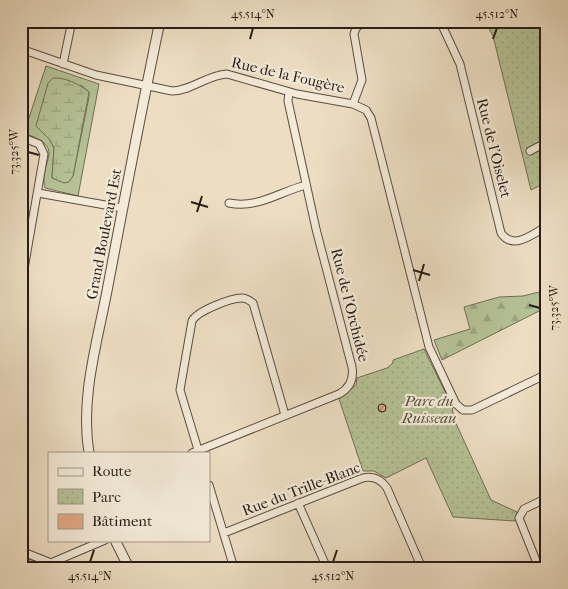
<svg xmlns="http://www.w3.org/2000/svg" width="568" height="589" font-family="'IM FELL French Canon',serif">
<defs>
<pattern id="forest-firs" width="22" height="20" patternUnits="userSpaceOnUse" patternTransform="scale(1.25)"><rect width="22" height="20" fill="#b5c296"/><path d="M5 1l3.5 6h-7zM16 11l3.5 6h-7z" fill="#9ca681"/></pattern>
<pattern id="wetland-marsh" width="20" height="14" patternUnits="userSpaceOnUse" patternTransform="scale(1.25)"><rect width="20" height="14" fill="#b5c296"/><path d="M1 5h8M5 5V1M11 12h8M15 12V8" fill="none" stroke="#9ca681"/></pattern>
<pattern id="park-dots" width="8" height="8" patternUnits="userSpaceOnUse" patternTransform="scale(1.25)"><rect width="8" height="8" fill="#b5c296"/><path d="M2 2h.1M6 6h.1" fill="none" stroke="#9ca681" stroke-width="1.8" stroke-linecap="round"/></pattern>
<pattern id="building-cross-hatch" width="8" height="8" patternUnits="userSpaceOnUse" patternTransform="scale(1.25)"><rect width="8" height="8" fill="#e4a989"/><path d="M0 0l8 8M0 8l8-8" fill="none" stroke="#b9896f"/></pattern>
</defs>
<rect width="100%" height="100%" fill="#eddec3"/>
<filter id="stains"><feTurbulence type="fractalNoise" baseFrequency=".004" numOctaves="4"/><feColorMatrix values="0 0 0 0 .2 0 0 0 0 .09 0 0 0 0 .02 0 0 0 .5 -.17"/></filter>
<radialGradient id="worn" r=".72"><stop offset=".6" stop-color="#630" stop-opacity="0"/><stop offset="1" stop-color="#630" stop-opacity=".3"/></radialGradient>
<path fill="#b5c296" stroke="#6f7056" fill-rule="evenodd" d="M 46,66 L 99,84 L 78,196 L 45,188 C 38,160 69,149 24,133 ZM 81,85 L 89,92 L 89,97 L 73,176 L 52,178 L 54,148 L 50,140 Z
M 21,556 L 40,563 L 40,564 L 21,568 Z"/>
<path fill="url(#forest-firs)" stroke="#6f7056" d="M 547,290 L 547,307 L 442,360 L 434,340 L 470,329 L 464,307 L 499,297 L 523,296 Z"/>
<path fill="url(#wetland-marsh)" stroke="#6f7056" d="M 53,78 C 65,77 79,84 89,92 L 73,176 L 69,182 L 64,183 L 52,178 L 54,148 L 50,140 L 36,126 L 48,83 Z"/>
<path fill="url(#park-dots)" stroke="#6f7056" d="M 485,21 L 547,21 L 547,182 L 531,190 L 493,36 Z
M 424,349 L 452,406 L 454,419 L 491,500 L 517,512 L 515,521 L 453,517 L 426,458 L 386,478 L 374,471 L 363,471 L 339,399 L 356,385 L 357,378 L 387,368 L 393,363 L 393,360 Z"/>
<path fill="url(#building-cross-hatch)" stroke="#291d16" d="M378 408a4 4 0 1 1 8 0a4 4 0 1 1-8 0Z"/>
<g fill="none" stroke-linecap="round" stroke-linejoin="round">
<defs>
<path id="minor" d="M 440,21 L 460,64 L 501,233 C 513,251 533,234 547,226
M 21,49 L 96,75 L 172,91 C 191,91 207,75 227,74 L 297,94 L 353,104 L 366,110 L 371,118 L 429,347 L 456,404 L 463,410 L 472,410 L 547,374
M 63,64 L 72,21
M 353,104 L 362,80 L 354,34 L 356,28 L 364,21
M 21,137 L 39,144 L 44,154 L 21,286
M 530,151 L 547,142
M 38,193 L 122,208
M 229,203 C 257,209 279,192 306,185
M 192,453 L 339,394 C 350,388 354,379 352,367 L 316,229 L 288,101 L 289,92
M 199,453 L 180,390 L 192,321 C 197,311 231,298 242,298 C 246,298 249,300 253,303 L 285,415
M 209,485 L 234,568
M 298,503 L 327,568
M 224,533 L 360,479 C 371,475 380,478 387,488 L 422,568
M 21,551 L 51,563
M 39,568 L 105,540
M 539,568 L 519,518 L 524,509 L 547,498"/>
<path id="tertiary" d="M 89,453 C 80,399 97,343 107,291 C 124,201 141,111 160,21
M 115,540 L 129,568"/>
</defs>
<use href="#minor" stroke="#5a4d41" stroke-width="9"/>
<use href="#tertiary" stroke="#5a4d41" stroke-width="11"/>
<use href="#minor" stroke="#f3ead8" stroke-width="7"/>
<use href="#tertiary" stroke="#f3ead8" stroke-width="9"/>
</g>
<path fill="none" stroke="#291d16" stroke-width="2" d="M 250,39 L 253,28M 493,39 L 497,28M 28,152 L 39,155M 191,202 L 208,207M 197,212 L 202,196M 413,270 L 430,275M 419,281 L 424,264M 529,305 L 540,308M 90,562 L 94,550M 333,562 L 337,550"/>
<g text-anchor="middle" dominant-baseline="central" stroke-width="4.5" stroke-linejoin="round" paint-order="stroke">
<g font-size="15" fill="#291d16" stroke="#f3ead8">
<text transform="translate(288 75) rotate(13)">Rue de la Fougère</text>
<text transform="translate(494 148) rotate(76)">Rue de l'Oiselet</text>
<text transform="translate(104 234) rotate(-79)">Grand Boulevard Est</text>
<text transform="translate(350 305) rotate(76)">Rue de l'Orchidée</text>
<text transform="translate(301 489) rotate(-21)">Rue du Trille-Blanc</text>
</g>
<g font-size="15" font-style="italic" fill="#534f3c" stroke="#f3ead8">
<text x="429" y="401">Parc du<tspan x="429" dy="17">Ruisseau</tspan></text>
</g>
</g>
<rect width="568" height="589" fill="none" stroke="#eddec3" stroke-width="55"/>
<rect x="48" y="452" width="162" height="90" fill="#f3ead8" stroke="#a2988a"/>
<rect x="58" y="468" width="25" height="8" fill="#f3ead8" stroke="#a2988a"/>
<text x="92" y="476" font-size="15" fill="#291d16">Route</text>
<rect x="58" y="489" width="25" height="15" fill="url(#park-dots)" stroke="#a2988a"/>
<text x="92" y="502" font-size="15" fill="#291d16">Parc</text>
<rect x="58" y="514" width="25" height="15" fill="#e4a989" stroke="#a2988a"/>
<text x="92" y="526" font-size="15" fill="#291d16">Bâtiment</text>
<rect x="28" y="28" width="512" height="534" fill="none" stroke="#291d16" stroke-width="2"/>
<g font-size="12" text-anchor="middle" fill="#291d16">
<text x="253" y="18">45.514°N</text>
<text x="497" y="18">45.512°N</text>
<text transform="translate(14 152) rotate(-90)" y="4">73.325°W</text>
<text transform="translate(554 308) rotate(-90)" y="4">73.325°W</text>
<text x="90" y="580">45.514°N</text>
<text x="333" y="580">45.512°N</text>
</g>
<rect width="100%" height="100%" filter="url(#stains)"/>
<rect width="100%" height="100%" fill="url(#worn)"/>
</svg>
